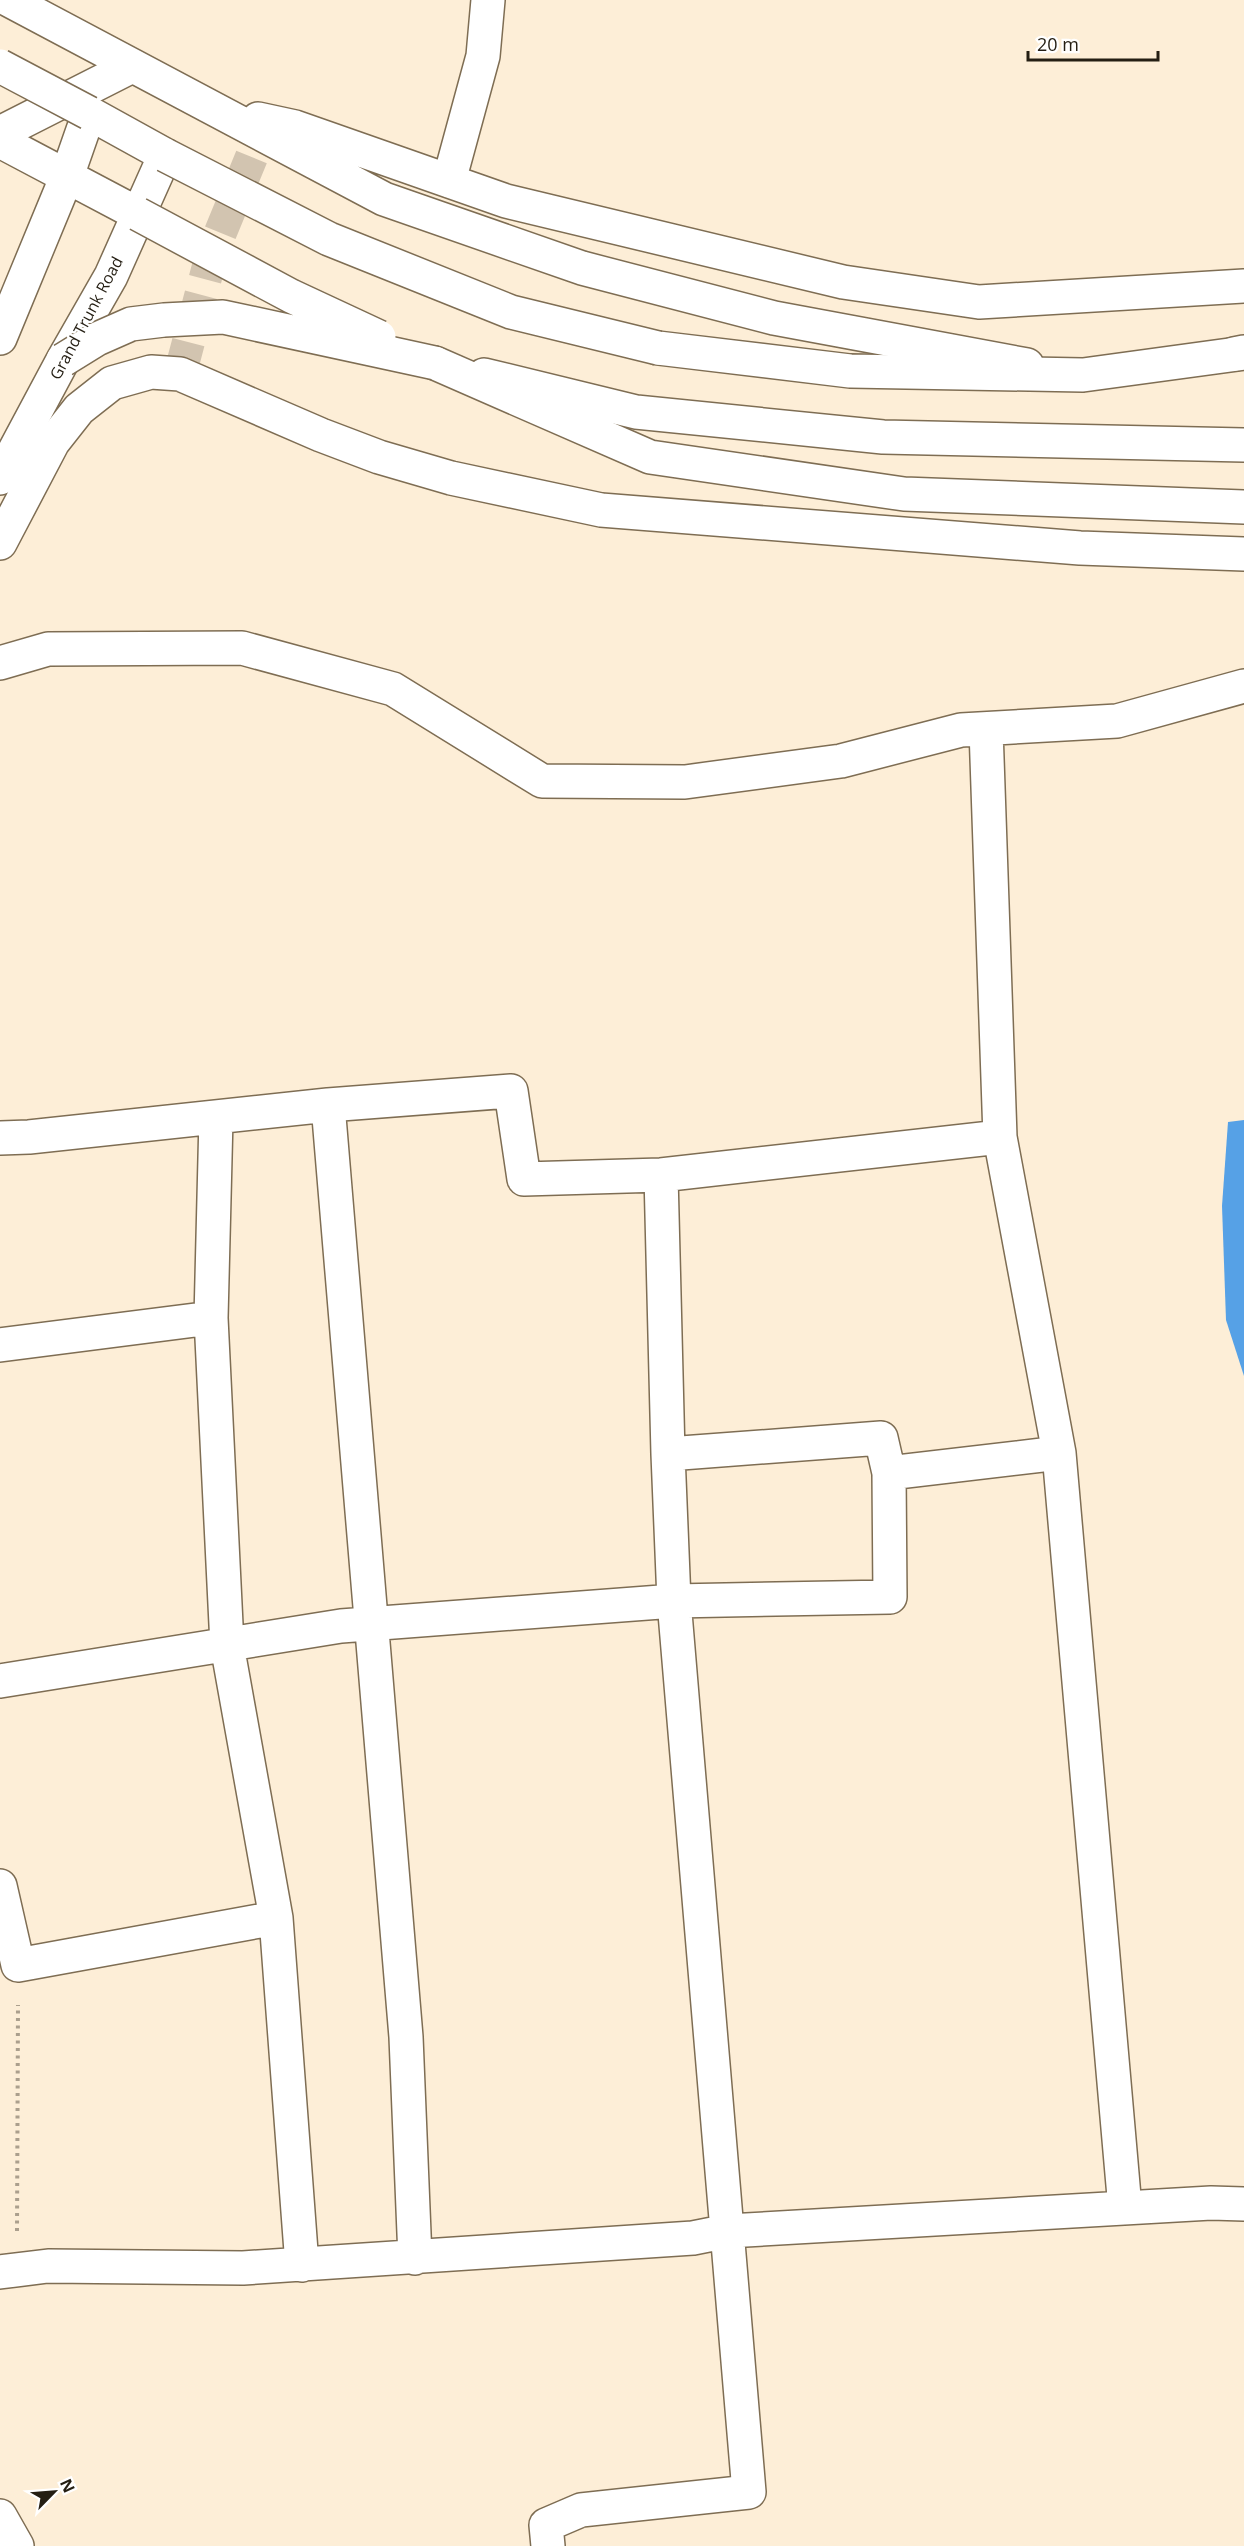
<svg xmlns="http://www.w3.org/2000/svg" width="1244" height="2546" font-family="'Open Sans',sans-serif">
<rect width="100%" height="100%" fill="#fdeed7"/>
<path fill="#56a1e6" d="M 1244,1120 L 1244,1376 L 1226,1320 L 1222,1206 L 1228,1122 Z"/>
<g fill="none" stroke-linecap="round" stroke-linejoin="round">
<path stroke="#d2c4b0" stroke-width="33" stroke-dasharray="33 16" stroke-linecap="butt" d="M 180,374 L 212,253 L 261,134"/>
<defs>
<path id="minor" d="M 9,0 L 384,199 L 582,268 L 774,318 L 1027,365
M 258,119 L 295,127 L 506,201 L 843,282 L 979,302 L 1244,286
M 449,181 L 483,56 L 488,0
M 0,663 L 48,649 L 242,648 L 393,689 L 542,781 L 685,782 L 841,761 L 961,730 L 1117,721 L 1244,686
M 986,729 L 1000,1137 L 1059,1453 L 1125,2208
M 328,1105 L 406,2037 L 415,2258
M 216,1118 L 211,1318 L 227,1645 L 276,1918 L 302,2265
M 0,1138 L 29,1137 L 328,1105 L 511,1091 L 524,1179 L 661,1175 L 1000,1137
M 661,1175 L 668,1454
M 0,1345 L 211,1318
M 0,1681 L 341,1626 L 674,1601 L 890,1597 L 889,1473 L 1059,1453
M 0,1886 L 18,1965 L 276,1918
M 0,2272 L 48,2266 L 243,2268 L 693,2238 L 728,2231 L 1211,2203 L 1244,2204
M 548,2546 L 546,2525 L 581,2510 L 749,2492 L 674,1601 L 668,1454 L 881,1438 L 889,1473"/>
<path id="tertiary" d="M 0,133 L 132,66
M 0,543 L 53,442 L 79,409 L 112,383 L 151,372 L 180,374 L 321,435 L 379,457 L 451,478 L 601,510 L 1080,548 L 1244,554"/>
<path id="primary" d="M 0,141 L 138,214
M 0,338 L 67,176 L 89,113 L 165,155 L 111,276 L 63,360 L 0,478
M 658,348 L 850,371 L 1083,375 L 1244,353
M 484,375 L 636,412 L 883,437 L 1244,445
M 0,2516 L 17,2546"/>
<path id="trunk" d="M 1234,354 L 1244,352"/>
<path id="motorway" d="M 435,363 L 650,457 L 904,494 L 1244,507"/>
</defs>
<use href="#minor" stroke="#7e6d53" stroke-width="36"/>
<use href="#tertiary" stroke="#7e6d53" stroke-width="36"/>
<use href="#primary" stroke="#7e6d53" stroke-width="36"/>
<use href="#trunk" stroke="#7e6d53" stroke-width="36"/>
<use href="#motorway" stroke="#7e6d53" stroke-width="36"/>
<path stroke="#ab9f8d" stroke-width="4" stroke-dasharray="3 4.5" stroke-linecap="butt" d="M 17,2231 L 18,2005"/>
<use href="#minor" stroke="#fff" stroke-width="33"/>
<use href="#tertiary" stroke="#fff" stroke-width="33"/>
<use href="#primary" stroke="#fff" stroke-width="33"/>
<use href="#trunk" stroke="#fff" stroke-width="33"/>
<use href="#motorway" stroke="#fff" stroke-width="33"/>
<defs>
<path id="primary-bridge" d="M 0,66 L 89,113
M 165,155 L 329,239 L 511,312 L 658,348
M 138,214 L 291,296 L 379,337
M 63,360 L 97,339 L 131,324 L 164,320 L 223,317 L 435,363"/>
</defs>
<use href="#primary-bridge" stroke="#7e6d53" stroke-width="36" stroke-linecap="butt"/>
<use href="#primary-bridge" stroke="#fff" stroke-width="33"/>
</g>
<g text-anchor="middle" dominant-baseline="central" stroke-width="4.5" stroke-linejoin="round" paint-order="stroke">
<g font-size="16" fill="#241e13" stroke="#fff">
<text transform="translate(86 318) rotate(-62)">Grand Trunk Road</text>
</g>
</g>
<g transform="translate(54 2492) rotate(65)" stroke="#ffffff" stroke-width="4.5" paint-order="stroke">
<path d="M0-4.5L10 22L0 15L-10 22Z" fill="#241e13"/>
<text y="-9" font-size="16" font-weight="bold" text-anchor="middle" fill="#241e13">N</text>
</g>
<path d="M1028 51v9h130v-9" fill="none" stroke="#241e13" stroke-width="3"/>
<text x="1037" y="51" font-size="18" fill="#241e13" stroke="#ffffff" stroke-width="4.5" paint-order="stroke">20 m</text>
</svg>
